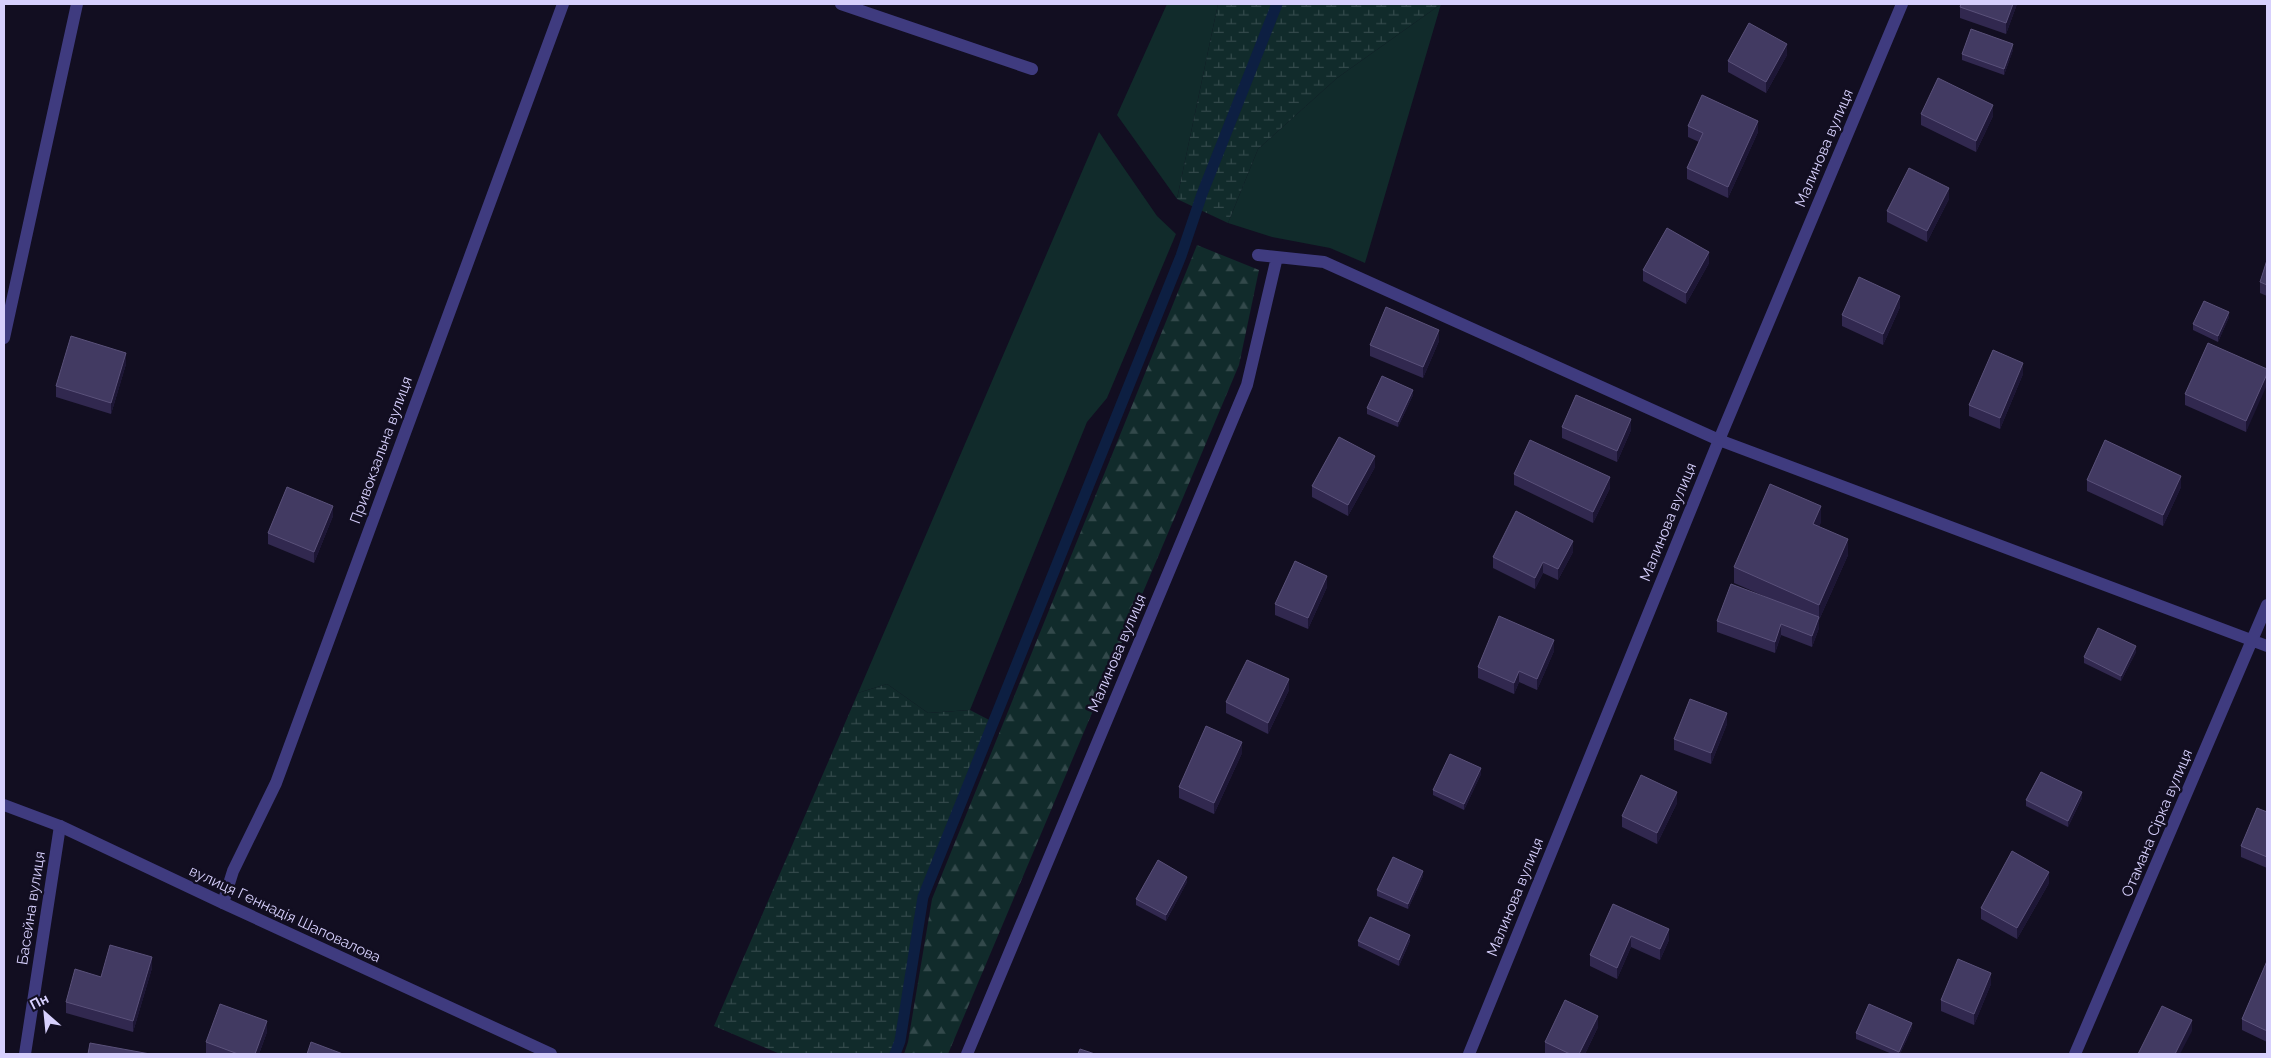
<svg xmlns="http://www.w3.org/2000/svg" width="2271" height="1058" font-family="Raleway,sans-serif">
<defs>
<pattern id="forest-firs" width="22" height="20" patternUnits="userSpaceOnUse" patternTransform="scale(1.25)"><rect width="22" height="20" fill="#112b2b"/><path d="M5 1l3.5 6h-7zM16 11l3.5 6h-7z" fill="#33494b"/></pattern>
<pattern id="wetland-marsh" width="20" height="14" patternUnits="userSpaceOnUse" patternTransform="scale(1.25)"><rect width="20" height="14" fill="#112b2b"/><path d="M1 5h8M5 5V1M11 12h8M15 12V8" fill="none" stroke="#33494b"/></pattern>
</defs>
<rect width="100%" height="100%" fill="#120e21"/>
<path fill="#112b2b" d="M 1167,4 L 1218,4 L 1177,199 L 1117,115 Z
M 1441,4 L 1365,263 L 1330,248 L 1272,237 L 1228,223 L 1258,149 L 1337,78 Z
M 1099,132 L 1157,216 L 1176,234 L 1107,398 L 1087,422 L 970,710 L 928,713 L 887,684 L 858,693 Z"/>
<path fill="url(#forest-firs)" d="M 1197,245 L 1259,270 L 1239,365 L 948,1054 L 904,1054 L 908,1042 L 932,899 Z"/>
<path fill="url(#wetland-marsh)" d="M 1218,4 L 1441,4 L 1337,78 L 1258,149 L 1228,223 L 1177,199 Z
M 887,684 L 928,713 L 970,710 L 993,722 L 923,897 L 900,1041 L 895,1054 L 780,1054 L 714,1026 L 858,693 Z"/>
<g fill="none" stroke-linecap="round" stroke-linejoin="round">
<path stroke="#0d1f42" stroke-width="11" d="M 895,1054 L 900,1041 L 923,897 L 1181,256 L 1202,194 L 1277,4"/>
<path stroke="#3f3b7f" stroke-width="12" d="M 841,4 L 1032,69
M 1258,255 L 1324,262 L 1719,440 L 2267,646
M 4,338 L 77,4
M 223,903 L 233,871 L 276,783 L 563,4
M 25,1054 L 60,826
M 967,1054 L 1247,385 L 1277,257
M 1469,1054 L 1719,440 L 1902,4
M 2075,1054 L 2267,605"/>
<path stroke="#3f3b7f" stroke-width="12" d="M 4,805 L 60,826 L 223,903 L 551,1054"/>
</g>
<path fill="#31284f" d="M 1961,4 L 2017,4 L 2006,34 L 1960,18 L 1960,7 Z
M 2013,50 L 2004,75 L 1962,60 L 1962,54 Z
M 1787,55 L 1766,93 L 1728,72 L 1728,61 Z
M 1921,114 L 1993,116 L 1976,152 L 1921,125 Z
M 1688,126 L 1758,132 L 1728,198 L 1687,179 L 1687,168 L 1699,142 L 1688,137 Z
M 1949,199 L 1927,242 L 1887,222 L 1887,211 Z
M 2267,260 L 2267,296 L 2260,293 L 2260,282 Z
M 1709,263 L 1686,304 L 1643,281 L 1643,270 Z
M 1900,307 L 1883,345 L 1842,326 L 1842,315 Z
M 2229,317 L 2218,342 L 2193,330 L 2193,324 Z
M 1439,341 L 1423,378 L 1370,356 L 1370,345 Z
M 126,364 L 111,414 L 56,397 L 56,386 Z
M 2267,369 L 2246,432 L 2185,405 L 2185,394 Z
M 2023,374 L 2000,429 L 1969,416 L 1969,405 Z
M 1413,395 L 1398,427 L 1367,414 L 1367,408 Z
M 1562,427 L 1631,430 L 1617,462 L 1562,438 Z
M 1375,467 L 1348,516 L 1312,497 L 1312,486 Z
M 1514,474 L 1610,488 L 1593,523 L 1514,485 Z
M 2087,480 L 2181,487 L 2163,526 L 2087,491 Z
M 333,516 L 314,563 L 268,544 L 268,533 Z
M 1821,522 L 1819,526 L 1848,555 L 1819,620 L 1819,628 L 1812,647 L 1781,635 L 1775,653 L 1717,632 L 1717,621 L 1766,597 L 1734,583 L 1734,567 Z
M 1573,552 L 1558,580 L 1543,573 L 1535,589 L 1493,568 L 1493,557 Z
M 1327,587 L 1308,629 L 1275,615 L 1275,604 Z
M 1554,651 L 1537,690 L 1519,682 L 1514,694 L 1478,678 L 1478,667 Z
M 2136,652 L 2121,681 L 2084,663 L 2084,657 Z
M 1289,690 L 1268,734 L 1226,713 L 1226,702 Z
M 1727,724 L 1711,764 L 1674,750 L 1674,739 Z
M 1242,753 L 1214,814 L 1179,798 L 1179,787 Z
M 1481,774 L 1464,810 L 1433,795 L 1433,790 Z
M 2082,798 L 2068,827 L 2026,806 L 2026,800 Z
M 1677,803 L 1657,844 L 1622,827 L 1622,816 Z
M 2267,812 L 2267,868 L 2241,857 L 2241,846 Z
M 1423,876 L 1408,909 L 1377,896 L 1377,890 Z
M 1187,882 L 1166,921 L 1136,905 L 1136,899 Z
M 2049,883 L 2017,939 L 1981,919 L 1981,908 Z
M 1613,904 L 1669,940 L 1660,960 L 1631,947 L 1617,979 L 1590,966 L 1590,955 Z
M 1358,941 L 1410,941 L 1399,966 L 1358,946 Z
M 2267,961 L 2267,1042 L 2242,1030 L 2242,1019 Z
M 152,968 L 133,1032 L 66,1013 L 66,1002 L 101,977 Z
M 1991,984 L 1974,1025 L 1941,1011 L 1941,1000 Z
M 1598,1027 L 1585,1054 L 1548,1054 L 1545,1053 L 1545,1042 Z
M 1912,1028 L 1900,1054 L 1892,1054 L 1856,1039 L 1856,1033 Z
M 267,1032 L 259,1054 L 209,1054 L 206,1053 L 206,1042 Z"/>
<path fill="#1d1635" d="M 2013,4 L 2017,4 L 2006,34 L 2006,23 Z
M 1787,44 L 1787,55 L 1766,93 L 1766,82 Z
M 2013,44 L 2013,50 L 2004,75 L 2004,69 Z
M 1993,105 L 1993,116 L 1976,152 L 1976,141 Z
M 1758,121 L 1758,132 L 1728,198 L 1728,187 Z
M 1949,188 L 1949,199 L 1927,242 L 1927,231 Z
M 1709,252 L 1709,263 L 1686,304 L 1686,293 Z
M 1900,296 L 1900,307 L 1883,345 L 1883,334 Z
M 2229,312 L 2229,317 L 2218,342 L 2218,336 Z
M 1439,330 L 1439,341 L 1423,378 L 1423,367 Z
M 126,353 L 126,364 L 111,414 L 111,403 Z
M 2023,363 L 2023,374 L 2000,429 L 2000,418 Z
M 2267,374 L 2267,385 L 2246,432 L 2246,421 Z
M 1413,390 L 1413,395 L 1398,427 L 1398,422 Z
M 1631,419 L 1631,430 L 1617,462 L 1617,451 Z
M 1375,456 L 1375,467 L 1348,516 L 1348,505 Z
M 2181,476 L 2181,487 L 2163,526 L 2163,515 Z
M 1610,477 L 1610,488 L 1593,523 L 1593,512 Z
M 333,506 L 333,516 L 314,563 L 314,552 Z
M 1821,506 L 1821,522 L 1813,539 L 1813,524 Z
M 1848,539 L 1848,555 L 1819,620 L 1819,605 Z
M 1573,541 L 1573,552 L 1558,580 L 1558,569 Z
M 1543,562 L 1543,573 L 1535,589 L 1535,578 Z
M 1327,576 L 1327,587 L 1308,629 L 1308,618 Z
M 1819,617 L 1819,628 L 1812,647 L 1812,636 Z
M 1781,624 L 1781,635 L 1775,653 L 1775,642 Z
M 1554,640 L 1554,651 L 1537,690 L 1537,679 Z
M 2136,646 L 2136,652 L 2121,681 L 2121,676 Z
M 1519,671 L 1519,682 L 1514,694 L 1514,683 Z
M 1289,679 L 1289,690 L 1268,734 L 1268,723 Z
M 1727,713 L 1727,724 L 1711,764 L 1711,753 Z
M 1242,742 L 1242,753 L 1214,814 L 1214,803 Z
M 1481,768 L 1481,774 L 1464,810 L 1464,804 Z
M 1677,792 L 1677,803 L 1657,844 L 1657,833 Z
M 2082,792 L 2082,798 L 2068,827 L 2068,821 Z
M 1423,871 L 1423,876 L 1408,909 L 1408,904 Z
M 2049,872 L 2049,883 L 2017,939 L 2017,928 Z
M 1187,877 L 1187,882 L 1166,921 L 1166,915 Z
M 1669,929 L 1669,940 L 1660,960 L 1660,949 Z
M 1410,935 L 1410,941 L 1399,966 L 1399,960 Z
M 1631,936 L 1631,947 L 1617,979 L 1617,968 Z
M 152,957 L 152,968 L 133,1032 L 133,1021 Z
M 1991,973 L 1991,984 L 1974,1025 L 1974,1014 Z
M 1598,1016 L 1598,1027 L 1585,1054 L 1579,1054 Z
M 2192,1020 L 2192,1031 L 2180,1054 L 2175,1054 Z
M 267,1021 L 267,1032 L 259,1054 L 255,1054 Z
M 1912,1023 L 1912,1028 L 1900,1054 L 1899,1054 L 1899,1052 Z"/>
<path fill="#423a62" stroke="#5a517a" d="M 1961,4 L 2013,4 L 2006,23 L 1960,7 Z
M 1749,23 L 1787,44 L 1766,82 L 1728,61 Z
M 1971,29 L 2013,44 L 2004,69 L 1962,54 Z
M 1938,78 L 1993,105 L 1976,141 L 1921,114 Z
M 1702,95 L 1758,121 L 1728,187 L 1687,168 L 1703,133 L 1688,126 Z
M 1909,168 L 1949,188 L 1927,231 L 1887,211 Z
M 1667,228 L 1709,252 L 1686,293 L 1643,270 Z
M 2267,260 L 2267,285 L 2260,282 Z
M 1859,277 L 1900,296 L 1883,334 L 1842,315 Z
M 2204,301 L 2229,312 L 2218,336 L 2193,324 Z
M 1386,307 L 1439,330 L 1423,367 L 1370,345 Z
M 71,336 L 126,353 L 111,403 L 56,386 Z
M 2208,343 L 2267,369 L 2267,374 L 2246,421 L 2185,394 Z
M 1993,350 L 2023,363 L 2000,418 L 1969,405 Z
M 1382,376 L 1413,390 L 1398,422 L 1367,408 Z
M 1576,395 L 1631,419 L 1617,451 L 1562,427 Z
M 1339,437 L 1375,456 L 1348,505 L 1312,486 Z
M 1530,440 L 1610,477 L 1593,512 L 1514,474 Z
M 2105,440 L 2181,476 L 2163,515 L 2087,480 Z
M 1770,484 L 1821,506 L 1813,524 L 1848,539 L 1819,605 L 1734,567 Z
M 287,487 L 333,506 L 314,552 L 268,533 Z
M 1516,511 L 1573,541 L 1558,569 L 1543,562 L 1535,578 L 1493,557 Z
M 1295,561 L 1327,576 L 1308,618 L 1275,604 Z
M 1731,584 L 1819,617 L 1812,636 L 1781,624 L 1775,642 L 1717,621 Z
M 1499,616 L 1554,640 L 1537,679 L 1519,671 L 1514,683 L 1478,667 Z
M 2098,628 L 2136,646 L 2121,676 L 2084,657 Z
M 1247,660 L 1289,679 L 1268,723 L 1226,702 Z
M 1690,699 L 1727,713 L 1711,753 L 1674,739 Z
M 1206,726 L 1242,742 L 1214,803 L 1179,787 Z
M 1450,754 L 1481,768 L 1464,804 L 1433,790 Z
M 2041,772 L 2082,792 L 2068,821 L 2026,800 Z
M 1641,775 L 1677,792 L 1657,833 L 1622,816 Z
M 2257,808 L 2267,812 L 2267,857 L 2241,846 Z
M 2012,851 L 2049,872 L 2017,928 L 1981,908 Z
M 1393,857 L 1423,871 L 1408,904 L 1377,890 Z
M 1158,860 L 1187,877 L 1166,915 L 1136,899 Z
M 1613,904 L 1669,929 L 1660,949 L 1631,936 L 1617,968 L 1590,955 Z
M 1370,917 L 1410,935 L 1399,960 L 1358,941 Z
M 110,945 L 152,957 L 133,1021 L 66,1002 L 75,969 L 101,977 Z
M 1958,959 L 1991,973 L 1974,1014 L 1941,1000 Z
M 2267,961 L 2267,1031 L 2242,1019 Z
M 1565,1000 L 1598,1016 L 1579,1054 L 1570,1054 L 1545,1042 Z
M 220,1004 L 267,1021 L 255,1054 L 238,1054 L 206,1042 Z
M 1869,1004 L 1912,1023 L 1899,1052 L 1856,1033 Z
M 2162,1006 L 2192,1020 L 2175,1054 L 2138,1054 Z
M 311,1042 L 343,1054 L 307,1054 Z
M 90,1043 L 150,1054 L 88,1054 Z
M 1080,1049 L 1095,1054 L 1078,1054 Z"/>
<g text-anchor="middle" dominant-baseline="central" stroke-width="5" stroke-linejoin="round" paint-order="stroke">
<g font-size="15" fill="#d7d0fd" stroke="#120e21">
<text transform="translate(1824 148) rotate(-67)">Малинова вулиця</text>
<text transform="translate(381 450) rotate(-70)">Привокзальна вулиця</text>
<text transform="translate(1668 522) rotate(-68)">Малинова вулиця</text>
<text transform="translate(1117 653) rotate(-67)">Малинова вулиця</text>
<text transform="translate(2157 823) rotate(-67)">Отамана Сірка вулиця</text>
<text transform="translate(1515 897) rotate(-68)">Малинова вулиця</text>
<text transform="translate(31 908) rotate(-81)">Басейна вулиця</text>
<text transform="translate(285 914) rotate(25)">вулиця Геннадія Шаповалова</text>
</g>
</g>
<rect width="2271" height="1058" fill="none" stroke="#d7d0fd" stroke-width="10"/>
<g transform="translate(45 1013) rotate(333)" stroke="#120e21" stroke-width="4" paint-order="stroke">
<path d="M0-4L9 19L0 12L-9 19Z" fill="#d7d0fd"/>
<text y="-8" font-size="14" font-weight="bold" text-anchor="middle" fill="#d7d0fd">Пн</text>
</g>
</svg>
